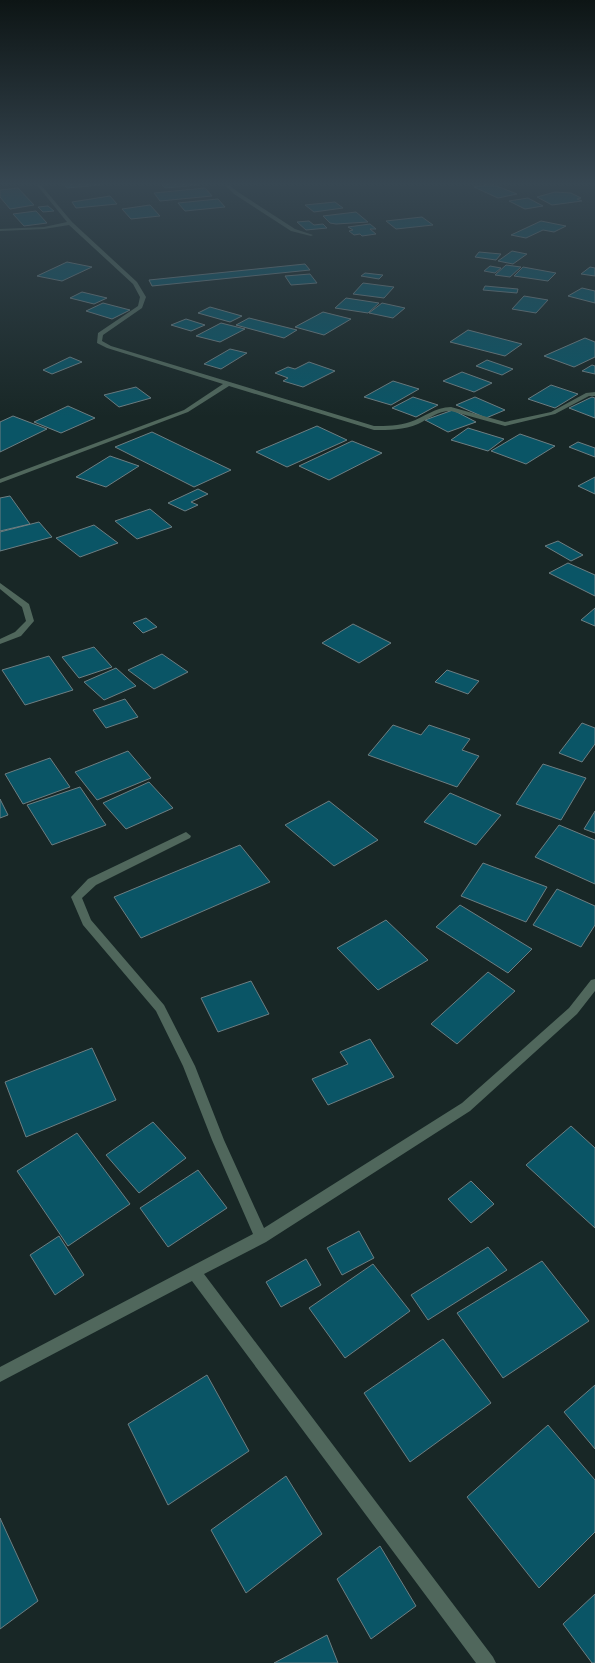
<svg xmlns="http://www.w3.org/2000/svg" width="595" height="1663" font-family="Barlow,sans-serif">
<rect width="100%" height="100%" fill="#182726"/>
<path fill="#0a5566" stroke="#6d7e82" d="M 64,185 L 100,185 L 67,188 Z
M 162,185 L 199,185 L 165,188 Z
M 486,185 L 494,185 L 517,194 L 498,198 L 474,187 Z
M 18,188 L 34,205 L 10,209 L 0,197 L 0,190 Z
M 205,188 L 212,196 L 160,201 L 154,193 Z
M 555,192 L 571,193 L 581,198 L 577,199 L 582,201 L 552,205 L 537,197 Z
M 110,196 L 117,204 L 76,208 L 72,202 Z
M 528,198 L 543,206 L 525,209 L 509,201 Z
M 218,199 L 225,207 L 185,211 L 178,203 Z
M 335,202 L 343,208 L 314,212 L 305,205 Z
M 150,205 L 160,216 L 131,219 L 122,209 Z
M 48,206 L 54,211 L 43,212 L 38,207 Z
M 36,211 L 47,223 L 24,226 L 13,214 Z
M 356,212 L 368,222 L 336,224 L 330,223 L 323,216 Z
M 422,217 L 433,225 L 396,229 L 386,221 Z
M 309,221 L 314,225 L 323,224 L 327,228 L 306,230 L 297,222 Z
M 541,221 L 566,226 L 554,232 L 543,230 L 526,238 L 511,235 Z
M 370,224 L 376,229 L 370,229 L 376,234 L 362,236 L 360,234 L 354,235 L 349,231 L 353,230 L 348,227 Z
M 512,251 L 527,254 L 513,264 L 498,261 Z
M 479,252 L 501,254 L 496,260 L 475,257 Z
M 67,262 L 92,267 L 62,281 L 37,276 Z
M 305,264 L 310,270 L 152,286 L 149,280 Z
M 506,265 L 521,267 L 510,277 L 495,275 Z
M 490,266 L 501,268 L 495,273 L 484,271 Z
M 523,267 L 556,273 L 548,281 L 514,276 Z
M 590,267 L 595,268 L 595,276 L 581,274 Z
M 365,273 L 383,275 L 379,279 L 361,276 Z
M 310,274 L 317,283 L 291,285 L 285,276 Z
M 363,283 L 394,287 L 384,298 L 353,294 Z
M 485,286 L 518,289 L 517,293 L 483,290 Z
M 582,288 L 595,291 L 595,303 L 568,296 Z
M 82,292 L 107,298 L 94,304 L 70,298 Z
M 524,296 L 548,300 L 536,313 L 512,309 Z
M 346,298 L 379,303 L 368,313 L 335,308 Z
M 103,303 L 130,310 L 112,319 L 86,311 Z
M 382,303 L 405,308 L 393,318 L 369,313 Z
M 210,307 L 242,316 L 230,322 L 198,313 Z
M 323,312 L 351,319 L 324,335 L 295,327 Z
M 249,318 L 297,330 L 284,338 L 236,325 Z
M 186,319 L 205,325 L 191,331 L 171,325 Z
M 221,323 L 245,329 L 220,342 L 196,336 Z
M 468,330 L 522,344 L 505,356 L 450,342 Z
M 585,338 L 595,342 L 595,357 L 574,367 L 544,356 Z
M 230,349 L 247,353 L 221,369 L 204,364 Z
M 70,357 L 82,362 L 52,374 L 43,370 Z
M 487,360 L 513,369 L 502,375 L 476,366 Z
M 309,362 L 335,371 L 303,387 L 283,381 L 288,378 L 275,373 L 288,367 L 295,369 Z
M 592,365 L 595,366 L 595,374 L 582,371 Z
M 462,372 L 492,383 L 474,392 L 443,381 Z
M 393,381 L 419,389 L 391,405 L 364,397 Z
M 551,385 L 578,394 L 555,408 L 528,399 Z
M 136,387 L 151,398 L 119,407 L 104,395 Z
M 413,397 L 438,405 L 416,417 L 392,408 Z
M 475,397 L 505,410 L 486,418 L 456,405 Z
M 592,397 L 595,398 L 595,418 L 569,408 Z
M 68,406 L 95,418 L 61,433 L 34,422 Z
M 453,410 L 476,422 L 448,432 L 425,420 Z
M 13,416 L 47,429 L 0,452 L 0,422 Z
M 317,426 L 347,440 L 287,467 L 256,452 Z
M 468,428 L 504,439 L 488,451 L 451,440 Z
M 152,432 L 231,470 L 194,487 L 115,447 Z
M 520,434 L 555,446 L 526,464 L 491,451 Z
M 352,441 L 382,453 L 329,480 L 299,466 Z
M 578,442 L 595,448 L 595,457 L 569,447 Z
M 110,456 L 139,466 L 106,487 L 76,477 Z
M 595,477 L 595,494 L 578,486 Z
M 198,489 L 208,494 L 191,502 L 198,505 L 185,511 L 168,503 Z
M 10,496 L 30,524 L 0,531 L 0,498 Z
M 150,509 L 172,527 L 137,539 L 115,521 Z
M 39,522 L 52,537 L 0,551 L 0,532 Z
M 94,525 L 118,543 L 80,557 L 56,538 Z
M 558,541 L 583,555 L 571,561 L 545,546 Z
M 568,563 L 595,575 L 595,596 L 549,573 Z
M 595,608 L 595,626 L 581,620 Z
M 146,618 L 157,627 L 143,633 L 133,623 Z
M 353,624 L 391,643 L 359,663 L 322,643 Z
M 94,647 L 112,667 L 79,678 L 62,657 Z
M 162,654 L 188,672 L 154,689 L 128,670 Z
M 49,656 L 73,690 L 25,705 L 2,670 Z
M 116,668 L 136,686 L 104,700 L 84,682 Z
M 447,670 L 479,681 L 468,694 L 435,682 Z
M 125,699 L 138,717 L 106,728 L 93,710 Z
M 582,723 L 595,728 L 595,744 L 582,762 L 559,753 Z
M 393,725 L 421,735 L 429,725 L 470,739 L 462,750 L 479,756 L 457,787 L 368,755 Z
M 128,751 L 151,778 L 97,800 L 75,772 Z
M 50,758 L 70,787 L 23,804 L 5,774 Z
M 543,764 L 586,778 L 561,820 L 516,804 Z
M 149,782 L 173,808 L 126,829 L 103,803 Z
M 80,787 L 106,825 L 52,845 L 27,805 Z
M 450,793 L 501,815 L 476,845 L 424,822 Z
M 0,799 L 8,815 L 0,818 Z
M 329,801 L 378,840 L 334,866 L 285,825 Z
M 595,811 L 595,833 L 584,829 Z
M 559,825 L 595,840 L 595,884 L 535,857 Z
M 240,845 L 270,882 L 141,938 L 114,897 Z
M 483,863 L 547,887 L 526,922 L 461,896 Z
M 557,889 L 595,906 L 595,925 L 581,947 L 533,925 Z
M 460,905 L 532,949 L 508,973 L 436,927 Z
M 386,920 L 428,960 L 378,990 L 337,948 Z
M 488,972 L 515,991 L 457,1044 L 431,1024 Z
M 251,981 L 269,1014 L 218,1032 L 201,998 Z
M 370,1039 L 394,1077 L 328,1105 L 312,1079 L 348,1064 L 340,1052 Z
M 92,1048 L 116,1100 L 26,1137 L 5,1082 Z
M 153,1122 L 186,1158 L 139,1193 L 106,1155 Z
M 571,1126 L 595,1148 L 595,1228 L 526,1165 Z
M 77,1133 L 130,1204 L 68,1246 L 17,1171 Z
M 198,1170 L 227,1208 L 168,1247 L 140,1208 Z
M 471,1181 L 494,1204 L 471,1223 L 448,1199 Z
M 359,1231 L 374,1258 L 342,1275 L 327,1248 Z
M 59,1236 L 84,1275 L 55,1295 L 30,1255 Z
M 488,1247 L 507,1270 L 428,1320 L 411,1295 Z
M 306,1259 L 321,1285 L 281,1307 L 266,1282 Z
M 542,1261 L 589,1321 L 503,1378 L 457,1313 Z
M 373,1264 L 410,1311 L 345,1358 L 309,1308 Z
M 443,1339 L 491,1403 L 410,1462 L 364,1393 Z
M 207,1375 L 249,1451 L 168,1505 L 128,1424 Z
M 595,1385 L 595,1449 L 564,1412 Z
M 548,1425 L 595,1480 L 595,1532 L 539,1588 L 467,1497 Z
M 286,1476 L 322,1534 L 246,1593 L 211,1530 Z
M 0,1518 L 38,1601 L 0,1629 Z
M 380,1546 L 416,1606 L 371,1639 L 337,1579 Z
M 595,1594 L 595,1663 L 592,1663 L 563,1624 Z
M 327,1635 L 338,1663 L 274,1663 Z"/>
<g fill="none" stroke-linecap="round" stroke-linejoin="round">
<path fill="#50675c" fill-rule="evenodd" d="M 37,185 L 41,185 L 72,222 L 137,282 L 146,297 L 142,308 L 103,335 L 102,341 L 111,346 L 374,426 C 386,426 399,426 410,422 C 425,417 435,407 451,407 L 505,422 L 551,412 L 586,393 L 595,392 L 595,396 L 589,396 L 555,414 L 505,426 L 451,411 C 437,411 429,419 418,424 C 404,430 389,430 374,430 L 229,386 L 188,412 L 0,483 L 0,479 L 184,410 L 223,384 L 107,348 L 97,343 L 98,333 L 138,306 L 140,297 L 133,284 L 69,225 L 44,229 L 0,231 L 0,229 L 44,227 L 67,222 Z
M 225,185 L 229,185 L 238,192 L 295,229 L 313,235 L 311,236 L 291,231 L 234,194 Z
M 0,583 L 29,604 L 34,621 L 21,636 L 0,644 L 0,639 L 15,632 L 26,621 L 22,607 L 0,589 Z
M 186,832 L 191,836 L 190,838 L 96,885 L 82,898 L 91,920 L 164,1005 L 195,1066 L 224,1140 L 264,1228 L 462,1103 L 569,1008 L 591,980 L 595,979 L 595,991 L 577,1014 L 470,1111 L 266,1242 L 204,1274 L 493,1657 L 496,1663 L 476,1663 L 192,1281 L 0,1382 L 0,1367 L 253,1234 L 212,1140 L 183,1066 L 156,1011 L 83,925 L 71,897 L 88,879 Z"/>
</g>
<linearGradient id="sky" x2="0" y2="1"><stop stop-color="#0d1515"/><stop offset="0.44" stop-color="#374752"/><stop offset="1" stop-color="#374752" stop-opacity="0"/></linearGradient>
<rect width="595" height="417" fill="url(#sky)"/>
</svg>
